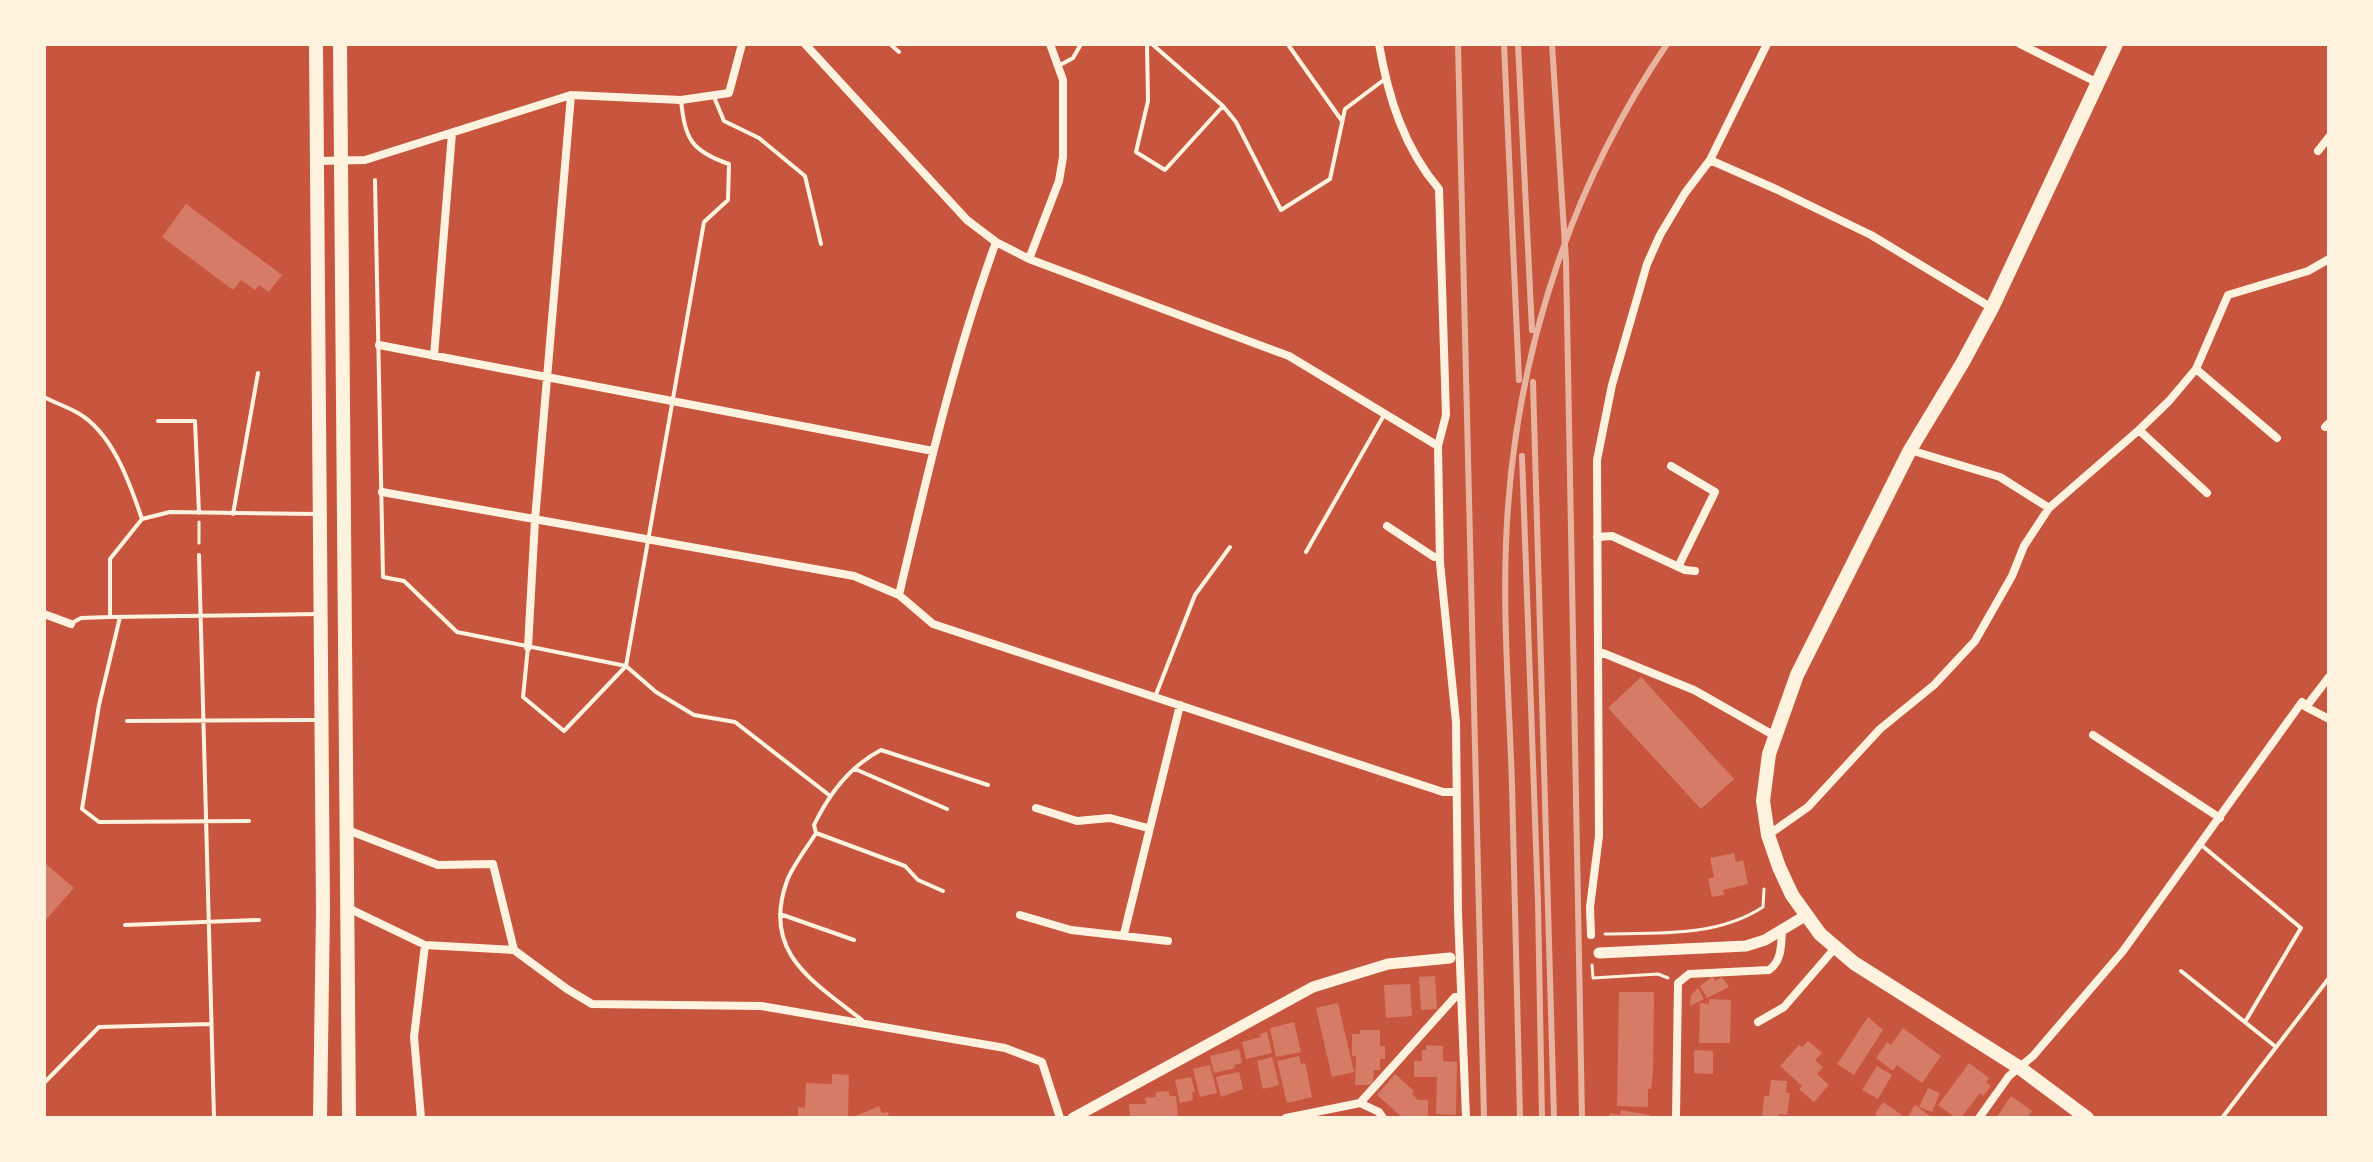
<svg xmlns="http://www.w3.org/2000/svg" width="2373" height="1162" font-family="Merriweather,serif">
<rect width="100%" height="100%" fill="#c8553d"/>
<path fill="#d67c66" d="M 186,204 L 282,275 L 269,292 L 259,285 L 255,290 L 241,280 L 233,290 L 162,237 Z
M 1641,677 L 1734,779 L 1701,809 L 1608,708 Z
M 1734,853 L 1736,862 L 1743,860 L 1748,884 L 1723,890 L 1724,895 L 1712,897 L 1708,879 L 1714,877 L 1710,858 Z
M 46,864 L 74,888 L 44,922 L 44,867 Z
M 1435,976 L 1437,1009 L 1421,1010 L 1419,977 Z
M 1713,976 L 1715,981 L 1722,977 L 1729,987 L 1707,998 L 1700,986 Z
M 1410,984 L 1412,1016 L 1386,1018 L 1384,985 Z
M 1698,988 L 1704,999 L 1690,1006 L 1691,995 Z
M 1619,992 L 1654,992 L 1653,1072 L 1651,1089 L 1648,1089 L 1648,1107 L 1617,1106 Z
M 1709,999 L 1731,1000 L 1730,1043 L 1699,1043 L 1700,1003 L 1709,1004 Z
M 1338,1003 L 1354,1072 L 1332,1077 L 1316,1008 Z
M 1868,1017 L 1883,1030 L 1854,1075 L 1837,1064 Z
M 1294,1022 L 1301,1052 L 1276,1057 L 1270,1028 Z
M 1903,1028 L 1941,1056 L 1922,1083 L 1897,1065 L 1893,1071 L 1876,1058 L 1887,1042 L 1891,1045 Z
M 1360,1030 L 1380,1030 L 1380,1046 L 1385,1046 L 1385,1059 L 1380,1059 L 1380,1070 L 1374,1070 L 1373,1082 L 1370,1085 L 1355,1085 L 1356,1056 L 1352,1056 L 1352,1034 L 1360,1034 Z
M 1267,1032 L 1272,1053 L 1246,1059 L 1242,1042 L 1261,1037 L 1260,1034 Z
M 1808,1041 L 1822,1053 L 1815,1060 L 1823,1067 L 1817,1074 L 1829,1085 L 1814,1102 L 1799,1089 L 1802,1086 L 1780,1066 L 1799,1045 L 1802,1047 Z
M 1426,1045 L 1443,1046 L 1443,1061 L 1457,1062 L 1456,1115 L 1436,1114 L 1437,1077 L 1414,1077 L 1414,1061 L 1422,1061 L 1422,1050 L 1426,1050 Z
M 1239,1049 L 1242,1063 L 1234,1065 L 1235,1068 L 1214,1073 L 1210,1056 Z
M 1694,1050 L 1713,1051 L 1713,1074 L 1694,1073 Z
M 1299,1056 L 1301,1064 L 1305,1063 L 1312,1097 L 1287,1103 L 1277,1061 Z
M 1272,1057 L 1279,1085 L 1263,1089 L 1257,1061 Z
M 1969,1063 L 1989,1078 L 1986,1082 L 1991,1086 L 1983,1096 L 1980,1093 L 1961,1118 L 1956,1118 L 1938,1105 Z
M 1210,1065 L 1217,1093 L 1200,1097 L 1193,1069 Z
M 1877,1066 L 1892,1075 L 1878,1099 L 1862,1090 Z
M 1239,1072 L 1243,1089 L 1221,1097 L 1216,1077 Z
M 832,1074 L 849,1075 L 848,1116 L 798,1118 L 798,1107 L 805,1108 L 806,1083 L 832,1084 Z
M 1395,1074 L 1414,1091 L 1412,1094 L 1418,1100 L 1428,1100 L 1428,1116 L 1401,1116 L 1377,1095 Z
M 1191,1077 L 1195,1092 L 1192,1092 L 1193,1100 L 1180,1103 L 1175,1080 Z
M 1771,1080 L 1787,1081 L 1786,1093 L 1790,1093 L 1787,1115 L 1779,1114 L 1778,1118 L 1762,1118 L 1764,1096 L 1769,1096 Z
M 1928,1088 L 1940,1093 L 1932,1112 L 1919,1107 Z
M 1169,1091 L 1169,1096 L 1176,1096 L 1178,1118 L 1130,1118 L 1129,1104 L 1146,1104 L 1145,1098 L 1156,1097 L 1156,1092 Z
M 2011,1096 L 2032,1111 L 2027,1118 L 1996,1118 Z
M 1883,1102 L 1902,1115 L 1899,1118 L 1881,1118 L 1875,1114 Z
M 1915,1105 L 1930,1116 L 1929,1118 L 1907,1118 Z
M 879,1106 L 882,1113 L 888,1112 L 889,1118 L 851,1118 Z
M 1621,1110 L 1650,1115 L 1650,1118 L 1609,1118 L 1610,1113 L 1620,1115 Z"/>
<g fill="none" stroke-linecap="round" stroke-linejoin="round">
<path stroke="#fff3e0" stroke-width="3" d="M 199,543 L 199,522
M 1605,934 C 1659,933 1717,937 1763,907 L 1764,889
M 1592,965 L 1593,978 L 1658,974 L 1668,978"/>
<path stroke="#fff3e0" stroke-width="4" d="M 890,44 L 899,52
M 1147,44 L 1148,101 L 1136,152 L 1165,170 L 1223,106
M 1152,44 L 1223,106 L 1236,122 L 1281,210 L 1330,179 L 1345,109 L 1385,79
M 1291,44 L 1289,46 L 1342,121
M 1060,65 L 1073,58 L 1081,44
M 714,97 L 724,121 L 759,138 L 805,176 L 821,244
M 375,180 L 383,577 L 404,581 L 457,632 L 626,666 L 656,692 L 694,715 L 735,722 L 829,795
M 44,397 C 55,403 68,407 78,413 C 113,433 130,484 142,519
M 158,421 L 195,421 L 199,513
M 233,514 L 258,373
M 1306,552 L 1384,415
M 199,555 L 214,1118
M 110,617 L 110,559 L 142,519 L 170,512 L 318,514
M 120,617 L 99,705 L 82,809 L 99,822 L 249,821
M 72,623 L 81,618 L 110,617 L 318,614
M 528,647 L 523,697 L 564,731 L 626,666 L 704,222 L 728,200 L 729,164 C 691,151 685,139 681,100
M 1155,697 L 1195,595 L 1230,547
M 127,721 L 316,720
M 855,769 L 947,809
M 816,833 L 905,866 L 918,880 L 943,891
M 2200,844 L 2301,928 L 2245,1022
M 780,914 L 854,940
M 125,925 L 259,920
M 2181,971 L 2276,1047
M 862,1020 C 813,981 761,953 787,881 C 793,865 807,848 816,833 L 814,825 C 829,794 850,766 881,750 L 988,785
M 44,1083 L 99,1027 L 211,1024
M 2222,1118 L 2329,978"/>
<path stroke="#fff3e0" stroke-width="8" d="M 805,44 L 967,220 L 996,242 L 1029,259 L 1289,356 L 1438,446
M 1379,44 C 1388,97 1404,148 1439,189 L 1446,415 L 1438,446 L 1440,563 L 1456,722 L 1458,913 L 1466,1118
M 2020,44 L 2096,82
M 2318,151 L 2329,137
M 1710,160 L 1778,190 L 1871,235 L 1992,308
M 317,161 L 365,160 L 571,95 L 681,100 L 729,93 L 742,44
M 1029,259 L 1059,181 L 1063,157 L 1063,80 L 1050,44
M 379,345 L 933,451
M 434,356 L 452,133
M 2196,369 L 2277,438
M 2325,427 L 2329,423
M 2139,430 L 2207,493
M 1910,450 L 2000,477 L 2049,508
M 1671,466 L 1715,492 L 1678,567
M 382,492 L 854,576 L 899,595 L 933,624 L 1443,792 L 1456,792
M 1387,526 L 1434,557 L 1440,557
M 1597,537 L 1612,536 L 1685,570 L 1695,571
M 899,595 C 927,476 954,357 996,242
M 44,614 L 71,624
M 528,647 L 535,520 L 571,95
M 1598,651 L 1694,690 L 1775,736
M 2306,707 L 2329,719
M 2093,735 L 2220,818
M 1036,808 L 1077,821 L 1110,818 L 1148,828
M 345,829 L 438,865 L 493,864 L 514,950
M 1768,835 L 1808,807 L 1880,729 L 1934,685 L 1975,641 L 2012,576 L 2024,546 L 2049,508 L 2139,430 L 2169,401 L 2196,369 L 2228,295 L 2308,271 L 2329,259
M 346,907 L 425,945 L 514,950 L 567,989 L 592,1004 L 761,1006 L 1005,1048 L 1042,1062 L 1060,1118
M 1020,915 L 1071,930 L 1168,941
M 1124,934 L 1180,705
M 1591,935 L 1590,907 L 1599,836 L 1597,460 L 1612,385 L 1647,264 L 1660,235 L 1685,193 L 1710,160 L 1767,44
M 1758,1022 L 1784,1007 L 1835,948
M 1360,1103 L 1379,1112 L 1383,1118
M 421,1118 L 414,1037 L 425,945
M 1286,1118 L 1360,1103 L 1455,997 L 1461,997
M 1676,1118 L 1678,983 L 1689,974 L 1769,970 C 1782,961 1781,945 1782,931
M 1979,1118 L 2009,1076 L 2033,1056 L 2123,951 L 2302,702 L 2306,707 L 2329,677"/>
<path stroke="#fff3e0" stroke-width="11" d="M 1599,953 L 1746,946 L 1765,940 L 1805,916
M 1073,1118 L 1313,987 L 1388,964 L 1450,958"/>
<path stroke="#fff3e0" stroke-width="14" d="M 316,44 L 323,910 L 320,1118
M 340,44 L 349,1118
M 2087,1118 L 2020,1068 L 1854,963 L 1820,934 L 1792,895 L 1779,867 L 1768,835 L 1763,801 L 1769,754 L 1797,675 L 1910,450 L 1963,362 L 1992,308 L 2116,44"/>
<path stroke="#e9b49f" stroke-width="6" d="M 1458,44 L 1484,1118
M 1504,44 L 1519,380
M 1518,44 L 1532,330
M 1552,44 L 1566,261 L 1582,1118
M 1533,382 L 1554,1118
M 1522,456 L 1538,902 L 1542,1118
M 1520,1118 C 1518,1007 1515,896 1512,785 C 1509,693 1501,600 1508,507 C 1520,342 1574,181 1667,44"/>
</g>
<rect width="2373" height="1162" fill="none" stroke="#fff3e0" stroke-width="92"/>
</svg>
